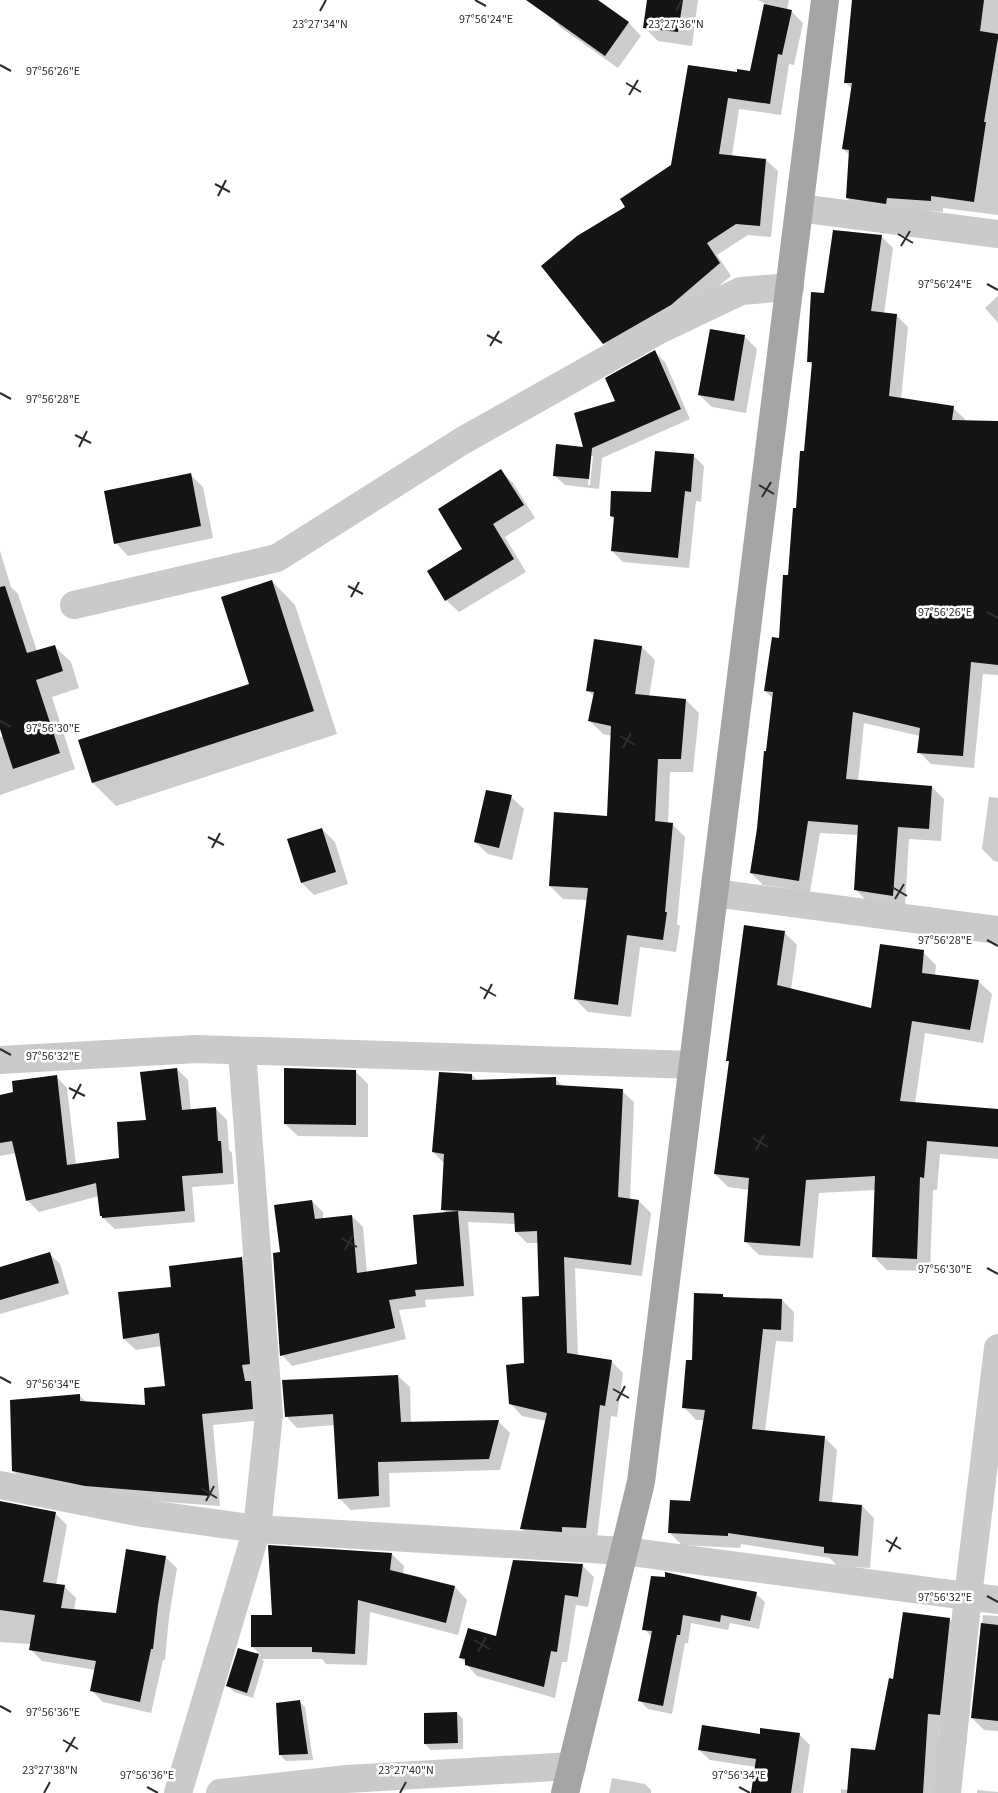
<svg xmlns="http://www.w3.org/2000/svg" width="998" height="1793" font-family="'Source Sans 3',sans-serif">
<rect width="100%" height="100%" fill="#fff"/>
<path fill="#0003" fill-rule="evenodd" d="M 558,0 L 596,0 L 629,23 L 641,36 L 618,68 L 560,27 L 548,14 Z
M 648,0 L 698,0 L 692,46 L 658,41 L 644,27 Z
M 758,0 L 789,0 L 787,10 L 792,12 L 803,23 L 794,65 L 789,64 L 781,115 L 739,109 L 732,156 L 766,160 L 778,171 L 771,237 L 748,235 L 717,255 L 731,276 L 682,316 L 616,354 L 604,343 L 627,207 L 673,166 L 738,74 L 750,72 L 766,4 Z
M 853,0 L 998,0 L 998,215 L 943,208 L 943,212 L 899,209 L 860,210 L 847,198 L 850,155 L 843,149 L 853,90 L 845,82 Z
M 845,231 L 881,236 L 893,248 L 884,314 L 896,315 L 908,327 L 901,400 L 953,408 L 965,419 L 964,425 L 998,423 L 998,675 L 983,674 L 974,768 L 931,764 L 919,752 L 920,736 L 864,723 L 858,782 L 932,787 L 944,799 L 941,841 L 909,839 L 905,907 L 867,901 L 855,889 L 859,835 L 820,833 L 810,892 L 763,885 L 751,873 L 773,699 L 765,691 L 780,639 L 805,452 L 813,366 L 808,361 L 825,294 Z
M 998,296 L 998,323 L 985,308 Z
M 744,336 L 757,349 L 746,413 L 712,407 L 699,395 Z
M 655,352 L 665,362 L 690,419 L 602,458 L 599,489 L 565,485 L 554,475 L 584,448 ZM 590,456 L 593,456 L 590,485 L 588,485 Z
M 693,455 L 704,466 L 701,502 L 696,501 L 689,568 L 623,562 L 612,551 L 615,520 L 611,516 L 652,493 Z
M 501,471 L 513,483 L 535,518 L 505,537 L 526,572 L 459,612 L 446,600 L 464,550 Z
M 190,474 L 203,487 L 213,538 L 128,556 L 116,543 Z
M 0,551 L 11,587 L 18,594 L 37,651 L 54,646 L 71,662 L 79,688 L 52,697 L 75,769 L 0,795 L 0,737 L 3,736 L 0,725 Z
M 272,581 L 295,605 L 337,734 L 116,806 L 93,783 L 251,685 Z
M 642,647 L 655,660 L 649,697 L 686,700 L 699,713 L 693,772 L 670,772 L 668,823 L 672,824 L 685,837 L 677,924 L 680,926 L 676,952 L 640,947 L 631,1017 L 588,1012 L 575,999 L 588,900 L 563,899 L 550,886 L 608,817 L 612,736 L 603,734 L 590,721 L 595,697 L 587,690 Z
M 511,797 L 524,809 L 512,860 L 488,854 L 475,842 Z
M 989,797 L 998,798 L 998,862 L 994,861 L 982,849 Z
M 322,829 L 335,842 L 348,884 L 314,895 L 302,883 Z
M 784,932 L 797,945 L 791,990 L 872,1009 L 923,952 L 936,965 L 935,976 L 978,981 L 992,994 L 983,1043 L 925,1033 L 915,1104 L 998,1110 L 998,1159 L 940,1154 L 937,1190 L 933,1190 L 930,1271 L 887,1270 L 874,1257 L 876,1190 L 819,1193 L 813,1258 L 759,1255 L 745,1241 L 749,1190 L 728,1187 L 715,1174 L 730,1062 L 727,1060 Z
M 177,1069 L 188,1080 L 191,1111 L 216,1109 L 227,1120 L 229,1150 L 232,1153 L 234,1184 L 192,1187 L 195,1222 L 115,1229 L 101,1216 L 99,1196 L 39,1212 L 28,1201 L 16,1153 L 0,1156 L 0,1096 L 15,1093 L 56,1076 L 67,1088 L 76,1165 L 120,1160 L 147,1121 Z
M 355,1071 L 368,1084 L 368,1137 L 298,1136 L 285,1124 Z
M 472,1075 L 478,1081 L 555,1078 L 563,1087 L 622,1091 L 634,1102 L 630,1200 L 639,1201 L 651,1213 L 642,1276 L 575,1268 L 578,1356 L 611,1361 L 623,1373 L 617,1417 L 611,1416 L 597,1539 L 534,1540 L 522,1529 L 546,1421 L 522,1416 L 511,1404 L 525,1364 L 540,1297 L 538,1243 L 527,1243 L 516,1232 L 515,1224 L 468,1222 L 474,1296 L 425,1300 L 426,1307 L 399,1310 L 406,1339 L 292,1366 L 282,1355 L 281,1253 L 312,1201 L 323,1212 L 323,1219 L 352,1216 L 363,1227 L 367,1273 L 418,1265 L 447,1214 L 442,1209 L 445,1164 L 433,1152 Z
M 49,1253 L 60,1264 L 69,1294 L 0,1314 L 0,1268 Z
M 241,1258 L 253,1269 L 264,1420 L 213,1425 L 220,1506 L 98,1497 L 25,1483 L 13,1471 L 79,1395 L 87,1403 L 147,1407 L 166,1387 L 162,1346 L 136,1350 L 124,1339 L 120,1293 L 173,1288 Z
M 722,1295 L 726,1298 L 782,1300 L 794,1312 L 793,1342 L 776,1341 L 765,1431 L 824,1437 L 837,1450 L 832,1503 L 862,1506 L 874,1518 L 870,1568 L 837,1566 L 830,1558 L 741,1544 L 740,1548 L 682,1545 L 669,1532 L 691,1502 L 705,1420 L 696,1420 L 684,1407 L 693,1362 Z
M 398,1376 L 410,1387 L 411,1423 L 498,1421 L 510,1433 L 500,1470 L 389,1473 L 390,1507 L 351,1510 L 339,1498 L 335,1425 L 297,1428 L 286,1416 Z
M 0,1503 L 55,1513 L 67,1525 L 56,1585 L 64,1586 L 76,1598 L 74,1611 L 117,1614 L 165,1557 L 177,1568 L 169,1617 L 165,1660 L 163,1660 L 151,1713 L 103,1702 L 91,1690 L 96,1670 L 42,1661 L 30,1649 L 31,1644 L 0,1642 Z
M 392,1554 L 404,1566 L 403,1574 L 455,1587 L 467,1600 L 458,1635 L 370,1612 L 367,1665 L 326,1664 L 322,1659 L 262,1659 L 264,1661 L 253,1698 L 234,1692 L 228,1686 L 239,1649 L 261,1656 L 252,1646 L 273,1617 Z
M 582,1565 L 594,1577 L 588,1607 L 576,1605 L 567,1662 L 562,1662 L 555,1698 L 477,1676 L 461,1658 L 497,1638 Z
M 666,1578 L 756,1594 L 765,1602 L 759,1629 L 730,1623 L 728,1630 L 691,1623 L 688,1643 L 685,1643 L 672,1714 L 648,1709 L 639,1700 L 652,1637 L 644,1629 Z
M 983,1615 L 998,1616 L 998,1731 L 984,1730 L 972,1718 Z
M 949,1619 L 961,1631 L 951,1726 L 940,1725 L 935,1793 L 841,1793 L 841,1789 L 848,1790 L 876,1751 L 894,1681 Z
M 299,1701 L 305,1707 L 313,1760 L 286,1761 L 280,1755 Z
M 457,1713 L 463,1719 L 463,1749 L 431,1750 L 425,1744 Z
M 799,1734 L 810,1745 L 803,1793 L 754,1793 L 756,1767 L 710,1760 L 699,1750 L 761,1735 Z
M 612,1778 L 645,1784 L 651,1790 L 651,1793 L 609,1793 Z
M 977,1790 L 998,1792 L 998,1793 L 977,1793 Z"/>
<path fill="#141414" d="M 526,0 L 598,0 L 629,22 L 605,56 Z
M 647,0 L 683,0 L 678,32 L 643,28 Z
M 852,0 L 984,0 L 980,31 L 998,34 L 998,38 L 984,122 L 986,122 L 974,202 L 931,196 L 931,201 L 887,198 L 886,204 L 846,198 L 849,150 L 842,149 L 852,83 L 844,83 Z
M 764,4 L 792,10 L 782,55 L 778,54 L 770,104 L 728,98 L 719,154 L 766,159 L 760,226 L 736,224 L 707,243 L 720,263 L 671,305 L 603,344 L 541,266 L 577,236 L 625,207 L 620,199 L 671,165 L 688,65 L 737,72 L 737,69 L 750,71 Z
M 833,230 L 882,235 L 871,311 L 897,314 L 889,396 L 954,406 L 952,420 L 998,421 L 998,665 L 971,662 L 963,756 L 917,753 L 920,728 L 853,712 L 846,779 L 932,786 L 929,829 L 898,827 L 893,896 L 854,890 L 858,825 L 808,821 L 799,881 L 750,873 L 757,829 L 764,751 L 766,751 L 773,692 L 764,691 L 772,637 L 779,638 L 783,575 L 788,575 L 793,508 L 796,508 L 800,451 L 804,451 L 812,362 L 807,362 L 811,292 L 824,293 Z
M 710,329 L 745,335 L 734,401 L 698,395 Z
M 655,350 L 681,409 L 592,448 L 589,479 L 553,476 L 556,444 L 583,447 L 574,413 L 615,401 L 605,378 Z
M 655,451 L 694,454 L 691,492 L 685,491 L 678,558 L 611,551 L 614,517 L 610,516 L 611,491 L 651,492 Z
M 501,469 L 524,505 L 493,524 L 514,559 L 445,601 L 427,571 L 462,549 L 438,509 Z
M 191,473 L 201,526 L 114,544 L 104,491 Z
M 272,580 L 314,711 L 92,783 L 78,740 L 249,684 L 221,597 Z
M 5,586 L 27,653 L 55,645 L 63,671 L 36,680 L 60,753 L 13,769 L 0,729 L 0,587 Z
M 594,639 L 642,646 L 635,694 L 686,699 L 681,759 L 658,759 L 655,821 L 673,823 L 665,912 L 667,912 L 663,940 L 627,935 L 618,1005 L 574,999 L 588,888 L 549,886 L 554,812 L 607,816 L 611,726 L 588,721 L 594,692 L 586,691 Z
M 486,790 L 512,795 L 499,848 L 474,842 Z
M 322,828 L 336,872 L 301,883 L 287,839 Z
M 744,925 L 785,931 L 777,985 L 871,1008 L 880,944 L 924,950 L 922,973 L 979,980 L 970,1030 L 912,1021 L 900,1101 L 998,1109 L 998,1147 L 927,1141 L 924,1178 L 920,1177 L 917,1259 L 872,1257 L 875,1176 L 806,1180 L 800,1246 L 744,1242 L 749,1178 L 714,1174 L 729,1061 L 726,1061 Z
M 177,1068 L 182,1110 L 216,1107 L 218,1141 L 221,1141 L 223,1173 L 182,1176 L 185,1211 L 102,1218 L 102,1216 L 100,1216 L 96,1183 L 26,1201 L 12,1141 L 0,1143 L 0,1095 L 13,1092 L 12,1081 L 57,1075 L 67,1165 L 119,1158 L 117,1122 L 146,1120 L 140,1072 Z
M 284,1068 L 356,1070 L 356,1125 L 284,1124 Z
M 439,1072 L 472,1074 L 472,1080 L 556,1077 L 556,1085 L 623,1089 L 618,1197 L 639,1200 L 631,1265 L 564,1257 L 567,1353 L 612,1360 L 605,1406 L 600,1405 L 586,1528 L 562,1527 L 562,1532 L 520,1529 L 547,1413 L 509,1404 L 506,1365 L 524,1363 L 522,1297 L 539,1296 L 537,1231 L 515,1232 L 514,1213 L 441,1210 L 444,1154 L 432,1152 Z
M 312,1200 L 315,1219 L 352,1215 L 357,1273 L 417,1264 L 413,1215 L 458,1211 L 464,1286 L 415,1290 L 416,1296 L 389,1300 L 395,1328 L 280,1356 L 273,1253 L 280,1252 L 274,1205 Z
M 50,1252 L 59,1283 L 0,1300 L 0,1267 Z
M 242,1257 L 250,1364 L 242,1365 L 245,1381 L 251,1381 L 253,1409 L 202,1414 L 210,1496 L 85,1486 L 12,1471 L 10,1400 L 80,1394 L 80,1401 L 145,1405 L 144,1388 L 165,1386 L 159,1333 L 123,1339 L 118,1292 L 171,1287 L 169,1266 Z
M 694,1293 L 723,1294 L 723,1297 L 782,1299 L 781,1330 L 763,1329 L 752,1429 L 825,1436 L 819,1501 L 862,1505 L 858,1556 L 824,1553 L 824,1547 L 728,1533 L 728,1536 L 668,1533 L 670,1500 L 690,1501 L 705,1410 L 682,1408 L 686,1360 L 692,1360 Z
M 398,1375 L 401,1422 L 499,1420 L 489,1459 L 378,1462 L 379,1496 L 338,1499 L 333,1414 L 285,1417 L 282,1380 Z
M 0,1501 L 56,1512 L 43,1582 L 65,1585 L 61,1608 L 116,1613 L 126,1549 L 166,1556 L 158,1605 L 153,1649 L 151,1649 L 140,1702 L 90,1691 L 96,1661 L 29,1650 L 35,1615 L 0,1610 Z
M 268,1545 L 392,1553 L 390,1570 L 455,1586 L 446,1623 L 358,1600 L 355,1654 L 312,1652 L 312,1647 L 251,1647 L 251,1615 L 272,1615 Z
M 513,1560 L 583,1564 L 578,1597 L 565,1595 L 557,1652 L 551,1651 L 544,1687 L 465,1665 L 465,1659 L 459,1658 L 468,1628 L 496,1636 Z
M 665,1572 L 757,1592 L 750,1621 L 721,1615 L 720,1622 L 683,1615 L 680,1635 L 677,1635 L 663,1706 L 638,1701 L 652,1631 L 642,1630 L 651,1576 L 665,1577 Z
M 903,1612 L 950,1618 L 940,1715 L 928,1714 L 923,1793 L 847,1793 L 851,1748 L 875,1750 L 889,1678 L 893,1679 Z
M 981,1623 L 998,1625 L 998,1721 L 971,1718 Z
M 238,1648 L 259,1654 L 247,1693 L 226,1686 Z
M 300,1700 L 308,1754 L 279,1755 L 276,1703 Z
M 457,1712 L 458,1743 L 424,1744 L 424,1713 Z
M 702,1725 L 760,1734 L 760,1728 L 800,1733 L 791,1793 L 751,1793 L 756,1759 L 698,1750 Z"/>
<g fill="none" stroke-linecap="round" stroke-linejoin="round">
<path stroke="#cacaca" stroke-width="28" d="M 799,208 L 998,234
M 74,605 L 277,558 L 462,441 L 659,330 L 741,291 L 790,287
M 714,893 L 998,930
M 0,1060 L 197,1049 L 693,1065
M 0,1485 L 142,1513 L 257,1529 L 624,1551 L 998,1600
M 178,1793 L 257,1529 L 269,1415 L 242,1051
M 220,1793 L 347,1779 L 572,1766
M 947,1793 L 968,1596 L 998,1348"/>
<path stroke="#a5a5a5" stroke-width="28" d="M 565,1793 L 641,1482 L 825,0"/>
</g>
<path fill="none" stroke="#2d2d2d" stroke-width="2" d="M 475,0 L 486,6M 320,11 L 326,0M 676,11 L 682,0M 0,65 L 11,71M 626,83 L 641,92M 629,95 L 638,80M 215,184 L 230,192M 218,196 L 226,180M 898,234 L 913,243M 901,246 L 910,231M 987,284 L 998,290M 487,335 L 502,343M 490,346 L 499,331M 0,393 L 11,399M 75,435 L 91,443M 79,447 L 87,431M 759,485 L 774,494M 762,497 L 771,482M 348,586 L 363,594M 351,597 L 359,582M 987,612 L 998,618M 0,721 L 11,727M 620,736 L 635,745M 623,748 L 631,733M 208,837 L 224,845M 212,848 L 220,833M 892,887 L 907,896M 895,899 L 904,884M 987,940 L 998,946M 480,987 L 496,996M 484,999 L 492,984M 0,1049 L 11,1055M 69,1088 L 85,1096M 73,1099 L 81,1084M 753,1138 L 768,1147M 756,1150 L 764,1135M 341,1238 L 357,1247M 345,1250 L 353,1235M 987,1268 L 998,1274M 0,1377 L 11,1383M 613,1389 L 629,1398M 617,1401 L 625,1386M 202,1489 L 217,1498M 206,1501 L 214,1486M 886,1540 L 901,1549M 889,1552 L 897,1537M 987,1596 L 998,1602M 474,1640 L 490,1649M 478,1652 L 486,1637M 0,1706 L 11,1712M 63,1740 L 78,1749M 66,1752 L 75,1737M 147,1787 L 158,1793M 739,1787 L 750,1793M 44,1793 L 50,1782M 400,1793 L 406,1782"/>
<g font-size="12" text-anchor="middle" fill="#2d2d2d" stroke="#fff" stroke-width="5" stroke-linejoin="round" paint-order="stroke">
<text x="486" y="23">97°56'24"E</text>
<text x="320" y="28">23°27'34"N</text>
<text x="676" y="28">23°27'36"N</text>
<text x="53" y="75">97°56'26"E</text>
<text x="945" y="288">97°56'24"E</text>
<text x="53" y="403">97°56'28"E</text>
<text x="945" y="616">97°56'26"E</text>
<text x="53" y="732">97°56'30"E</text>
<text x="945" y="944">97°56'28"E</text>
<text x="53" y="1060">97°56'32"E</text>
<text x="945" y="1273">97°56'30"E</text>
<text x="53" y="1388">97°56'34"E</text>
<text x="945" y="1601">97°56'32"E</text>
<text x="53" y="1716">97°56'36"E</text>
<text x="50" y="1774">23°27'38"N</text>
<text x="406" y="1774">23°27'40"N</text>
<text x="147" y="1779">97°56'36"E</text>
<text x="739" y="1779">97°56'34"E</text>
</g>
</svg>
